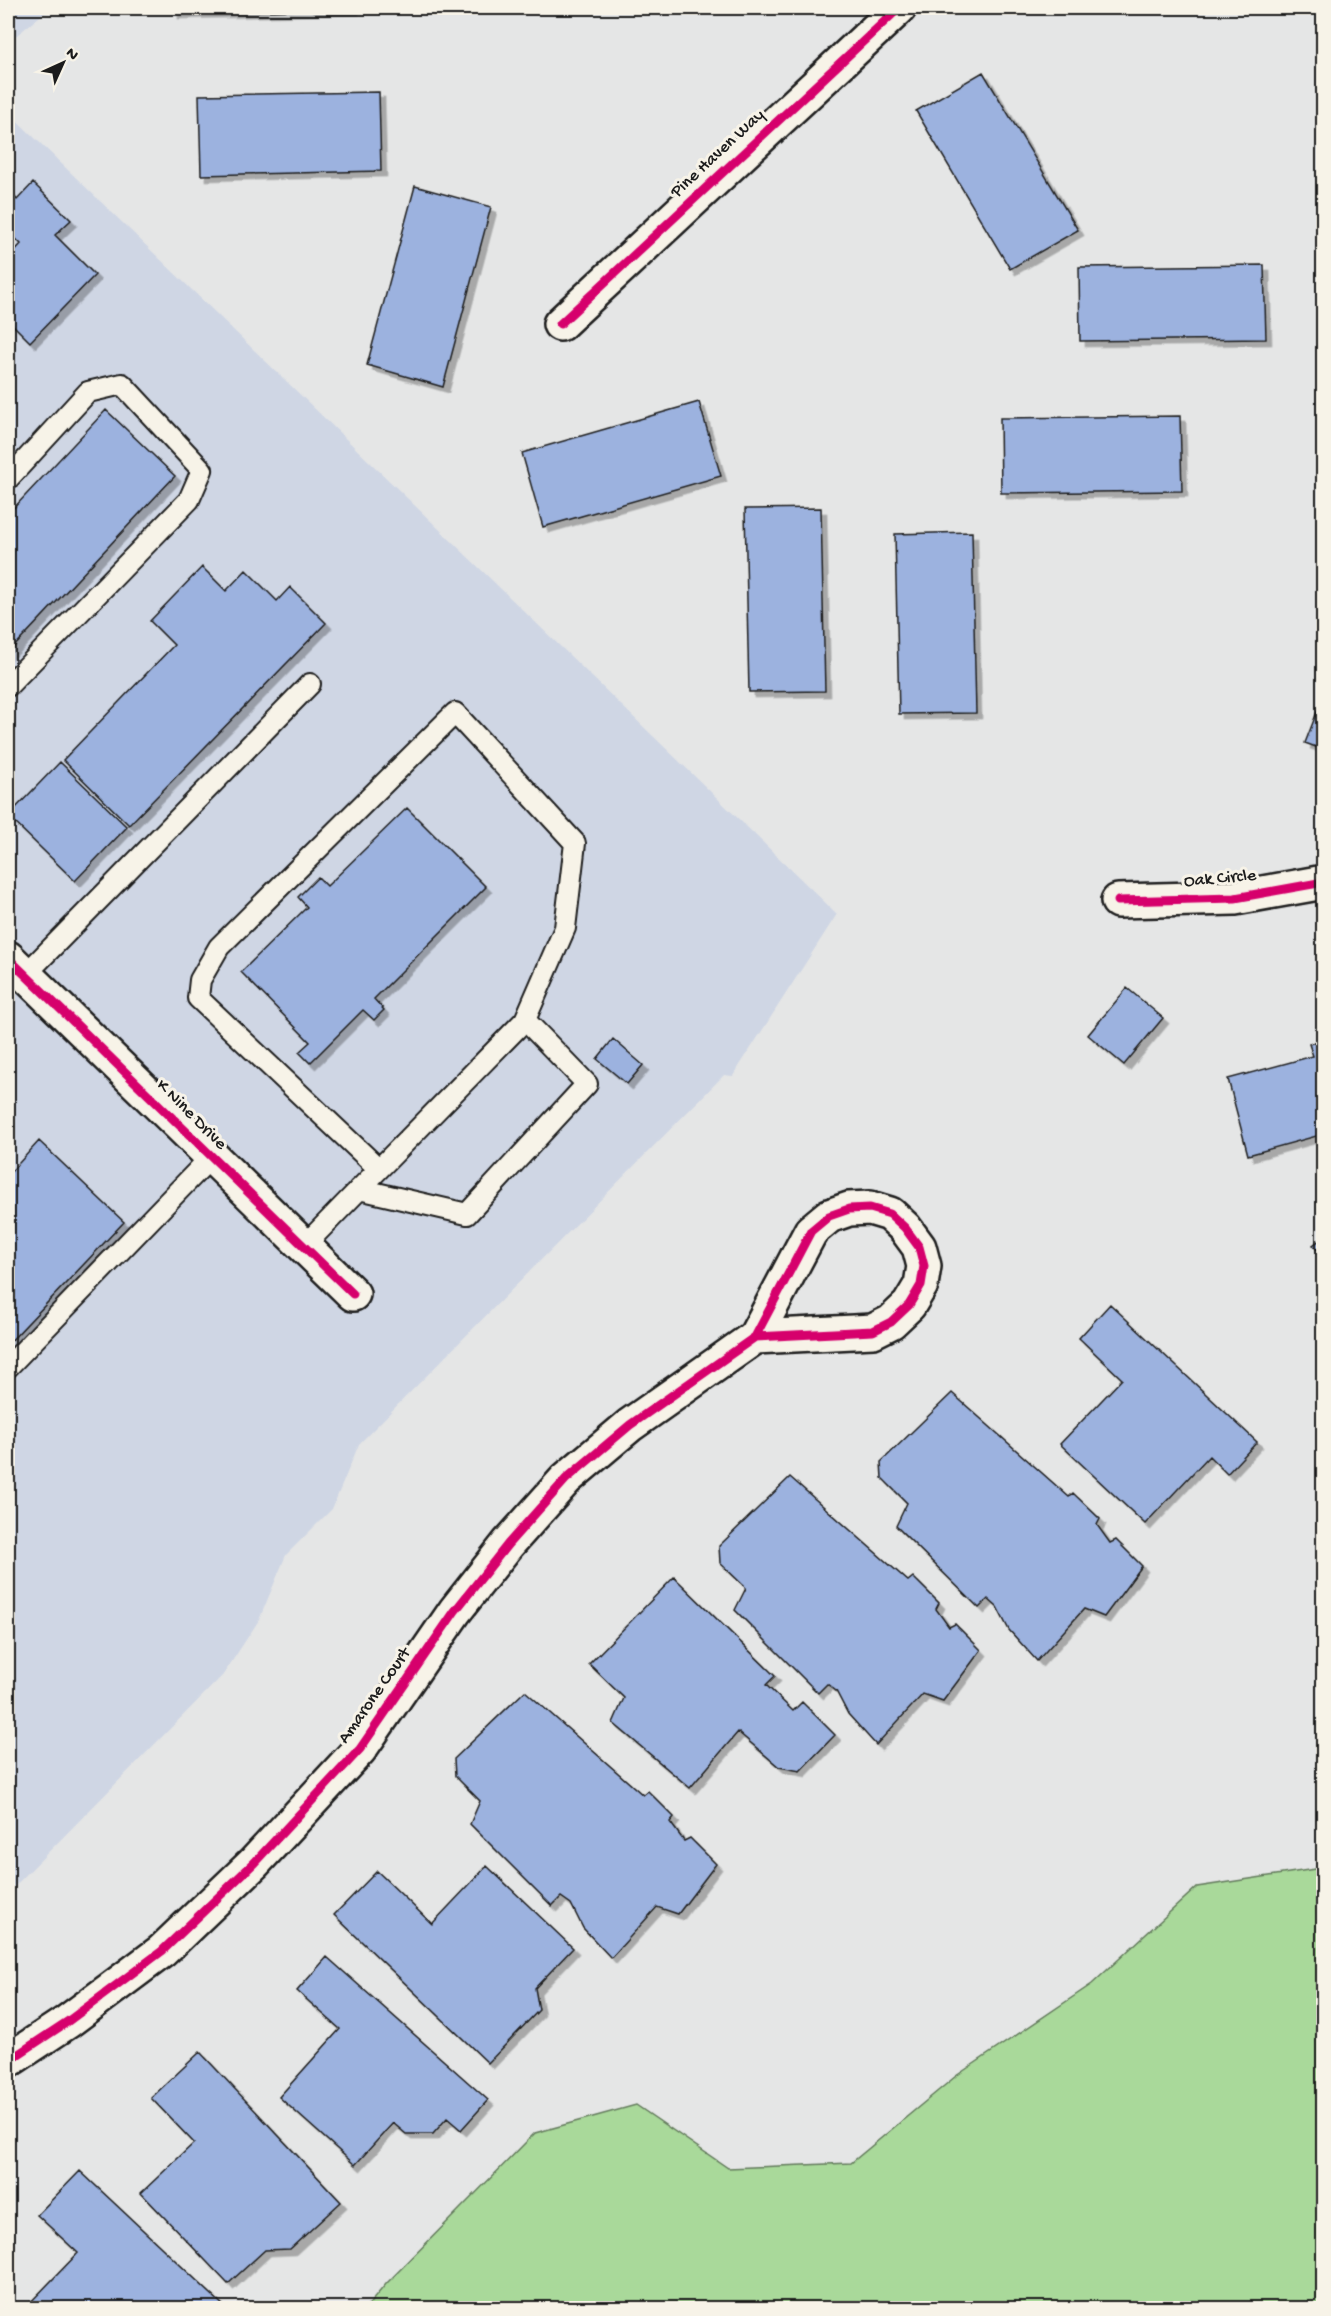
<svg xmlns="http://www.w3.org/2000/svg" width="1331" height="2316" font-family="'Gochi Hand',sans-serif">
<defs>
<filter id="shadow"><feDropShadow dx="5.5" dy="5.5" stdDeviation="0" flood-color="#0004"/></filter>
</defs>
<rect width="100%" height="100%" fill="#e5e6e6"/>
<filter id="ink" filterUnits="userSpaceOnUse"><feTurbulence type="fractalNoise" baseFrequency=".0167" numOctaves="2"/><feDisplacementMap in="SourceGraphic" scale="12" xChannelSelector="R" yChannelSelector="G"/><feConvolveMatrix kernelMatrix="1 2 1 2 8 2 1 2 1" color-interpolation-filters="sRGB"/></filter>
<g filter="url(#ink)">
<path fill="#cfd6e4" d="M 8,8 L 50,8 L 17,35 L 8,39 Z
M 8,112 L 837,914 L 733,1076 L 724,1075 L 359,1444 L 332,1509 L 286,1555 L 259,1620 L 223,1675 L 8,1893 Z"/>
<path fill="#a9d99a" stroke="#627a5b" stroke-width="1.5" d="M 1323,1862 L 1323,2308 L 366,2308 L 386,2284 L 535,2133 L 636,2105 L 728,2168 L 851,2163 L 956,2076 L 1092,1984 L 1197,1887 L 1315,1869 Z"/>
<path fill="#9cb2df" stroke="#1c1c1c" stroke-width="1.5" filter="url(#shadow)" d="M 173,8 L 353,8 L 353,9 L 173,13 Z
M 983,72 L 1078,230 L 1010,269 L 916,111 Z
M 379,92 L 381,171 L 201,175 L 199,95 Z
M 33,183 L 71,220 L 55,235 L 95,275 L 30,342 L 8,320 L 8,258 L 21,244 L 8,231 L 8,190 L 17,200 Z
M 415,186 L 491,207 L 443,387 L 367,365 Z
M 1264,265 L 1266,339 L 1080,341 L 1079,267 Z
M 699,402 L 721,476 L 543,527 L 522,453 Z
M 106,410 L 175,476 L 8,653 L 8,514 Z
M 1180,416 L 1182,491 L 1001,493 L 1000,418 Z
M 821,508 L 825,691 L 749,692 L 745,509 Z
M 972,532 L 976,713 L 899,714 L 895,534 Z
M 202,567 L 226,591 L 246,570 L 277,601 L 290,587 L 326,623 L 129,825 L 63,760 L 174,645 L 150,621 Z
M 1324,694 L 1324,750 L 1305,743 Z
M 60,762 L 127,827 L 75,881 L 8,816 Z
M 407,808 L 486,887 L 374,999 L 384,1010 L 374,1020 L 363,1010 L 310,1063 L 299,1052 L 310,1042 L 241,972 L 307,907 L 298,897 L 318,877 L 327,886 Z
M 1127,988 L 1163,1018 L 1124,1065 L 1088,1035 Z
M 613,1039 L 643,1065 L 627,1084 L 597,1059 Z
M 1324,1040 L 1324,1134 L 1248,1155 L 1228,1079 L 1313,1056 L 1309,1044 Z
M 39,1141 L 124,1222 L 8,1344 L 8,1175 Z
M 1324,1237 L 1324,1258 L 1313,1245 Z
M 1110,1304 L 1257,1442 L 1227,1474 L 1209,1456 L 1145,1524 L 1060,1444 L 1122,1379 L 1079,1338 Z
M 952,1393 L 1069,1497 L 1073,1493 L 1100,1519 L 1097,1525 L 1110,1543 L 1116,1540 L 1142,1566 L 1104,1617 L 1084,1609 L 1037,1661 L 1009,1630 L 997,1607 L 988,1599 L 979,1608 L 896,1526 L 907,1503 L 882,1478 L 881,1462 Z
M 790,1477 L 908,1581 L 913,1577 L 939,1603 L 936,1609 L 949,1627 L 955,1624 L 981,1650 L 943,1701 L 923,1694 L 876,1745 L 848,1714 L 836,1691 L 827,1684 L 818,1693 L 735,1610 L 746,1588 L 720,1563 L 719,1546 Z
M 674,1577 L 775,1676 L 766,1685 L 793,1711 L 802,1702 L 835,1735 L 800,1771 L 779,1767 L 738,1732 L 690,1788 L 613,1723 L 624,1698 L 589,1664 Z
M 525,1691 L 643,1795 L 648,1791 L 674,1817 L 670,1822 L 684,1841 L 690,1838 L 716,1864 L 678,1914 L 657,1907 L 611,1958 L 583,1928 L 571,1904 L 561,1897 L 552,1906 L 470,1824 L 480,1801 L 455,1776 L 454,1759 Z
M 487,1866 L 573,1948 L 535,1988 L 539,2010 L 488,2063 L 334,1915 L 377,1871 L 432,1924 Z
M 327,1957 L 488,2100 L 461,2130 L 447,2118 L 433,2134 L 406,2134 L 393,2123 L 355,2165 L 279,2097 L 340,2029 L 297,1991 Z
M 200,2052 L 341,2202 L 290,2249 L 265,2250 L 228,2284 L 141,2193 L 194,2143 L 151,2098 Z
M 80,2171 L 226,2308 L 25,2308 L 78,2253 L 37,2215 Z"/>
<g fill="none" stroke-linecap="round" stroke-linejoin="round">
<defs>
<path id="lane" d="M 8,479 L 88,392 L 122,384 L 202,470 L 189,500 L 8,686
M 26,974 L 310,684
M 359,1189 L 467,1214 L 587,1084 L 525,1020
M 304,1246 L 379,1169 L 525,1020 L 565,928 L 575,843 L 455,713 L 219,947 L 200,980 L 198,998 L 379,1169
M 8,1367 L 210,1158"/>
<path id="street" d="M 560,324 L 899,8
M 1118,901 L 1235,898 L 1324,882
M 8,958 L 353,1294
M 8,2061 L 67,2022 L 162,1951 L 254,1863 L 360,1749 L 455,1611 L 508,1544 L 566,1479 L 630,1425 L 755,1337 L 811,1231 L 829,1216 L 849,1209 L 870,1208 L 890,1214 L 905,1228 L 919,1247 L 924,1266 L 921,1285 L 909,1305 L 891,1322 L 873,1331 L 755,1337"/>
</defs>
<use href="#lane" stroke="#1c1c1c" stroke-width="24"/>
<use href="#street" stroke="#1c1c1c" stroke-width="38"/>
<use href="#lane" stroke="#f7f3e8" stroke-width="20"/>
<use href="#street" stroke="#f7f3e8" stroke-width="33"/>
<defs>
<path id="cycleway" d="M 560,324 L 899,8
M 1118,901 L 1235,898 L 1324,882
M 8,958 L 353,1294
M 8,2061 L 67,2022 L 162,1951 L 254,1863 L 360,1749 L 455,1611 L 508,1544 L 566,1479 L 630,1425 L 755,1337 L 811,1231 L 829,1216 L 849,1209 L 870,1208 L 890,1214 L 905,1228 L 919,1247 L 924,1266 L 921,1285 L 909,1305 L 891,1322 L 873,1331 L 755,1337"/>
</defs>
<use href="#cycleway" stroke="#f7f3e8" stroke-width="13"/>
<use href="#cycleway" stroke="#d6006c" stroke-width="9"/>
</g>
</g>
<g text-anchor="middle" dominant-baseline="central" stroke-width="6" stroke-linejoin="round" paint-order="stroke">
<g font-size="18" fill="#1c1c1c" stroke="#f7f3e8">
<text transform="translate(718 154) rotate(-43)">Pine Haven Way</text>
<text transform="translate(1220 879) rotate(-5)">Oak Circle</text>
<text transform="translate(191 1115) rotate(45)">K Nine Drive</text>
<text transform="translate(375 1696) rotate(-55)">Amarone Court</text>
</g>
</g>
<rect width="1331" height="2316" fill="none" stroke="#f7f3e8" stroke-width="30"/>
<rect x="15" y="15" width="1301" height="2286" fill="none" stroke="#1c1c1c" stroke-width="2" filter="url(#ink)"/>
<g transform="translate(63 63) rotate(45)" stroke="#f7f3e8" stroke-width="4.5" paint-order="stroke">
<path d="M0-4.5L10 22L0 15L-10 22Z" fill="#1c1c1c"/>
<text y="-9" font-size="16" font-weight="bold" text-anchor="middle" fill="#1c1c1c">N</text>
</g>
</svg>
